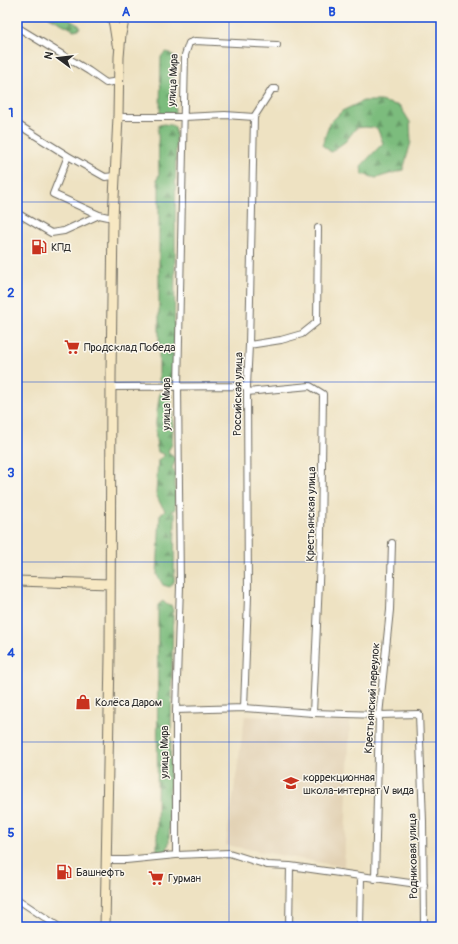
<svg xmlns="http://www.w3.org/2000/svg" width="458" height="944" font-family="Pangolin,sans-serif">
<defs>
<pattern id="forest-firs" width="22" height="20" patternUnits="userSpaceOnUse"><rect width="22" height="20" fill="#7cbc7d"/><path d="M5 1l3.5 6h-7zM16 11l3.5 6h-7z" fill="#669967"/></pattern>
</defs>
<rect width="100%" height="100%" fill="#fbf7ec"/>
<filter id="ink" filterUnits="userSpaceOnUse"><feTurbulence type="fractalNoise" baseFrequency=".025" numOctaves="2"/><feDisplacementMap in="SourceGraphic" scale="8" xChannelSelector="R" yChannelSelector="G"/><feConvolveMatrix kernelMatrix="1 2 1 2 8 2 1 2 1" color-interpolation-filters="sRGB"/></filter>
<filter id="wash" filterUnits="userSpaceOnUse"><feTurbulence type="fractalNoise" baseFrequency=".012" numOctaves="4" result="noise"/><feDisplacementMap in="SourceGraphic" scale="16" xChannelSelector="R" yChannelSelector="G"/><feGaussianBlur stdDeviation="0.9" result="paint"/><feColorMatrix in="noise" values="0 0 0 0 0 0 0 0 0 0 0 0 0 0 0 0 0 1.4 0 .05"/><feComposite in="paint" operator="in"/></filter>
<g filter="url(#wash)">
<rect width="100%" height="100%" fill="#eee2c2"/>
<path fill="#e2d1b4" d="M 245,716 L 350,721 L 344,867 L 226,845 Z"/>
<path fill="url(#forest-firs)" stroke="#547454" d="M 49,17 L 65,17 L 80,26 L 79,29 L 74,30 Z
M 165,52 L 171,53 L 174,56 L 175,114 L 162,117 L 160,113 L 161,57 Z
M 363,101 L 381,101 L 400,106 L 410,122 L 411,142 L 403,170 L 376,178 L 362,174 L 361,166 L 383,143 L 377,128 L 365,127 L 356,128 L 346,141 L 331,152 L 322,145 L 330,123 L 342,111 Z
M 164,124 L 171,125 L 175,127 L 176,134 L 174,372 L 173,380 L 169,384 L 162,384 L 159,380 L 159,188 L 157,180 L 159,174 L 158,130 L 159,125 Z
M 160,392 L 171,395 L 173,427 L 172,444 L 168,451 L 176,460 L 172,468 L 175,472 L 175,510 L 171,511 L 175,514 L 174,582 L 170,587 L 163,585 L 157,575 L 160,515 L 165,510 L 161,505 L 156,494 L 158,460 L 165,455 L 158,452 C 153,432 157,412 160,392 Z
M 163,601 L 167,605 L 171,605 L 173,611 L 169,843 L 166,853 L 161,855 L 157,852 L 158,605 Z"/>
</g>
<g filter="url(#ink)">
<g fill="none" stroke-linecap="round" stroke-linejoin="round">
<defs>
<path id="street" d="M 17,27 L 89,71 L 106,83 L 119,81
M 118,117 L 184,117 L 225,115 L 254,117
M 17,124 L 68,156
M 17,213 L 51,233 L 64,231 L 99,215 L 113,218
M 99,215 L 53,194 L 68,156 L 105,177 L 115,176
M 249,345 L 281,340 L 302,334 L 317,322 L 318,228
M 111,387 L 247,386
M 247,392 L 310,386 L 323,394 L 321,538 L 313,713
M 244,708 L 248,597 L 247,386 L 249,345 L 254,117 L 272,89 L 276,89
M 176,710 L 244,708 L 313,713 L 379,715 L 419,714 L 423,821 L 424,927
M 176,855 L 176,710 L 180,586 L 178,387 L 185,55 L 189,43 L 195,41 L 277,45
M 106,860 L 126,860 L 176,855 L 229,853 L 267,865 L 290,866 L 424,885
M 375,879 L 379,715 L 390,610 L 392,543
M 17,899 L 59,927
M 289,927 L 290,866
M 360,927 L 361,877"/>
<path id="secondary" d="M 112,17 L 114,25 L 117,44
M 17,581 L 110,584
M 105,927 L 110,657 L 111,376 L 113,218 L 118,117 L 119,57 L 121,34 L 125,17"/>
</defs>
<use href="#street" stroke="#6f6b60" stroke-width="8"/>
<use href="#secondary" stroke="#6f6b60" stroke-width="11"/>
<use href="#street" stroke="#fff" stroke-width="6"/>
<use href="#secondary" stroke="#f7e8c3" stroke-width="9"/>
</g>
</g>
<path fill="none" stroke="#1d4ed8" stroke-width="1" stroke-opacity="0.55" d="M 229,17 L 229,927M 17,202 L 441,202M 17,382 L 441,382M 17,562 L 441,562M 17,742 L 441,742"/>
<defs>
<symbol id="fuel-bare" viewBox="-9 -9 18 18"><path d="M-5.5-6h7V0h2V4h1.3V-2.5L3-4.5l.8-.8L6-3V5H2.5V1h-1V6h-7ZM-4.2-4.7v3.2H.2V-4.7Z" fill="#c8321e" stroke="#fbf7ec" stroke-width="2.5" paint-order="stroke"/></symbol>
<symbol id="supermarket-bare" viewBox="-9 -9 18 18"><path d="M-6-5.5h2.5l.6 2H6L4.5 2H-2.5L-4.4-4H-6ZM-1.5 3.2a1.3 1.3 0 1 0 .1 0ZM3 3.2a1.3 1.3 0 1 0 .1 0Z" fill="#c8321e" stroke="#fbf7ec" stroke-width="2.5" paint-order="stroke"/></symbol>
<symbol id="shop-bare" viewBox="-9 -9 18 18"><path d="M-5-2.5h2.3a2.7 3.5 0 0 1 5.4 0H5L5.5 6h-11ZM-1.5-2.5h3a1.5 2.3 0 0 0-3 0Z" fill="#c8321e" stroke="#fbf7ec" stroke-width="2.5" paint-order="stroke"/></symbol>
<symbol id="school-bare" viewBox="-9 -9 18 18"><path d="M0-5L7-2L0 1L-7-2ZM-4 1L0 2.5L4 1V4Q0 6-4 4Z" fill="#c8321e" stroke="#fbf7ec" stroke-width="2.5" paint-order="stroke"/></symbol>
</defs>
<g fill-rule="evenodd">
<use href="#fuel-bare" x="28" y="236" width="22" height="22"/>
<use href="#supermarket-bare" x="61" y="336" width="22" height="22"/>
<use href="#shop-bare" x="72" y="691" width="22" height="22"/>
<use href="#school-bare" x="280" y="772" width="22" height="22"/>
<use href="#fuel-bare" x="53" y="861" width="22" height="22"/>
<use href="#supermarket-bare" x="145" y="867" width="22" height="22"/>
</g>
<g text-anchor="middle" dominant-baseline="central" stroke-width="3" stroke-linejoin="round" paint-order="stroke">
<g font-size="11" fill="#2b2b2b" stroke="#fbf7ec">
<text transform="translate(173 80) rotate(-87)">улица Мира</text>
<text transform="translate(238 394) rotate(-89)">Российская улица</text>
<text transform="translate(166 404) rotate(-90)">улица Мира</text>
<text transform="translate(311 514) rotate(-89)">Крестьянская улица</text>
<text transform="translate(372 698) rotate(-86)">Крестьянский переулок</text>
<text transform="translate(164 752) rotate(-90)">улица Мира</text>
<text transform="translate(413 856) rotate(-91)">Родниковая улица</text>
</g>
<g font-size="11" fill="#2b2b2b" stroke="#fbf7ec" text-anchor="start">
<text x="51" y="247">КПД</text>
<text x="84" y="347">Продсклад Победа</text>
<text x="95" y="702">Колёса Даром</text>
<text x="303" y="777">коррекционная<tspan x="303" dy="13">школа-интернат V вида</tspan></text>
<text x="76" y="872">Башнефть</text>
<text x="168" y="878">Гурман</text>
</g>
</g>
<rect width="458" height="944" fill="none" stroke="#fbf7ec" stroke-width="44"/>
<g transform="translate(58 58) rotate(285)" stroke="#fbf7ec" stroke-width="3" paint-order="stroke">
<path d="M0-3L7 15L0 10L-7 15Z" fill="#2b2b2b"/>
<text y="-6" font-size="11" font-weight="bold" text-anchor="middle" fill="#2b2b2b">N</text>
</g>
<rect x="22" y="22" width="414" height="900" fill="none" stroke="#1d4ed8" stroke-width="1.5"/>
<g font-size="13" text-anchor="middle" font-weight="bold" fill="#1d4ed8">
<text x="126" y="16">A</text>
<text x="332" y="16">B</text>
<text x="11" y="117">1</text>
<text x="11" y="297">2</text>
<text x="11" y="477">3</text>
<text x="11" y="657">4</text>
<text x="11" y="837">5</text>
</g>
</svg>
